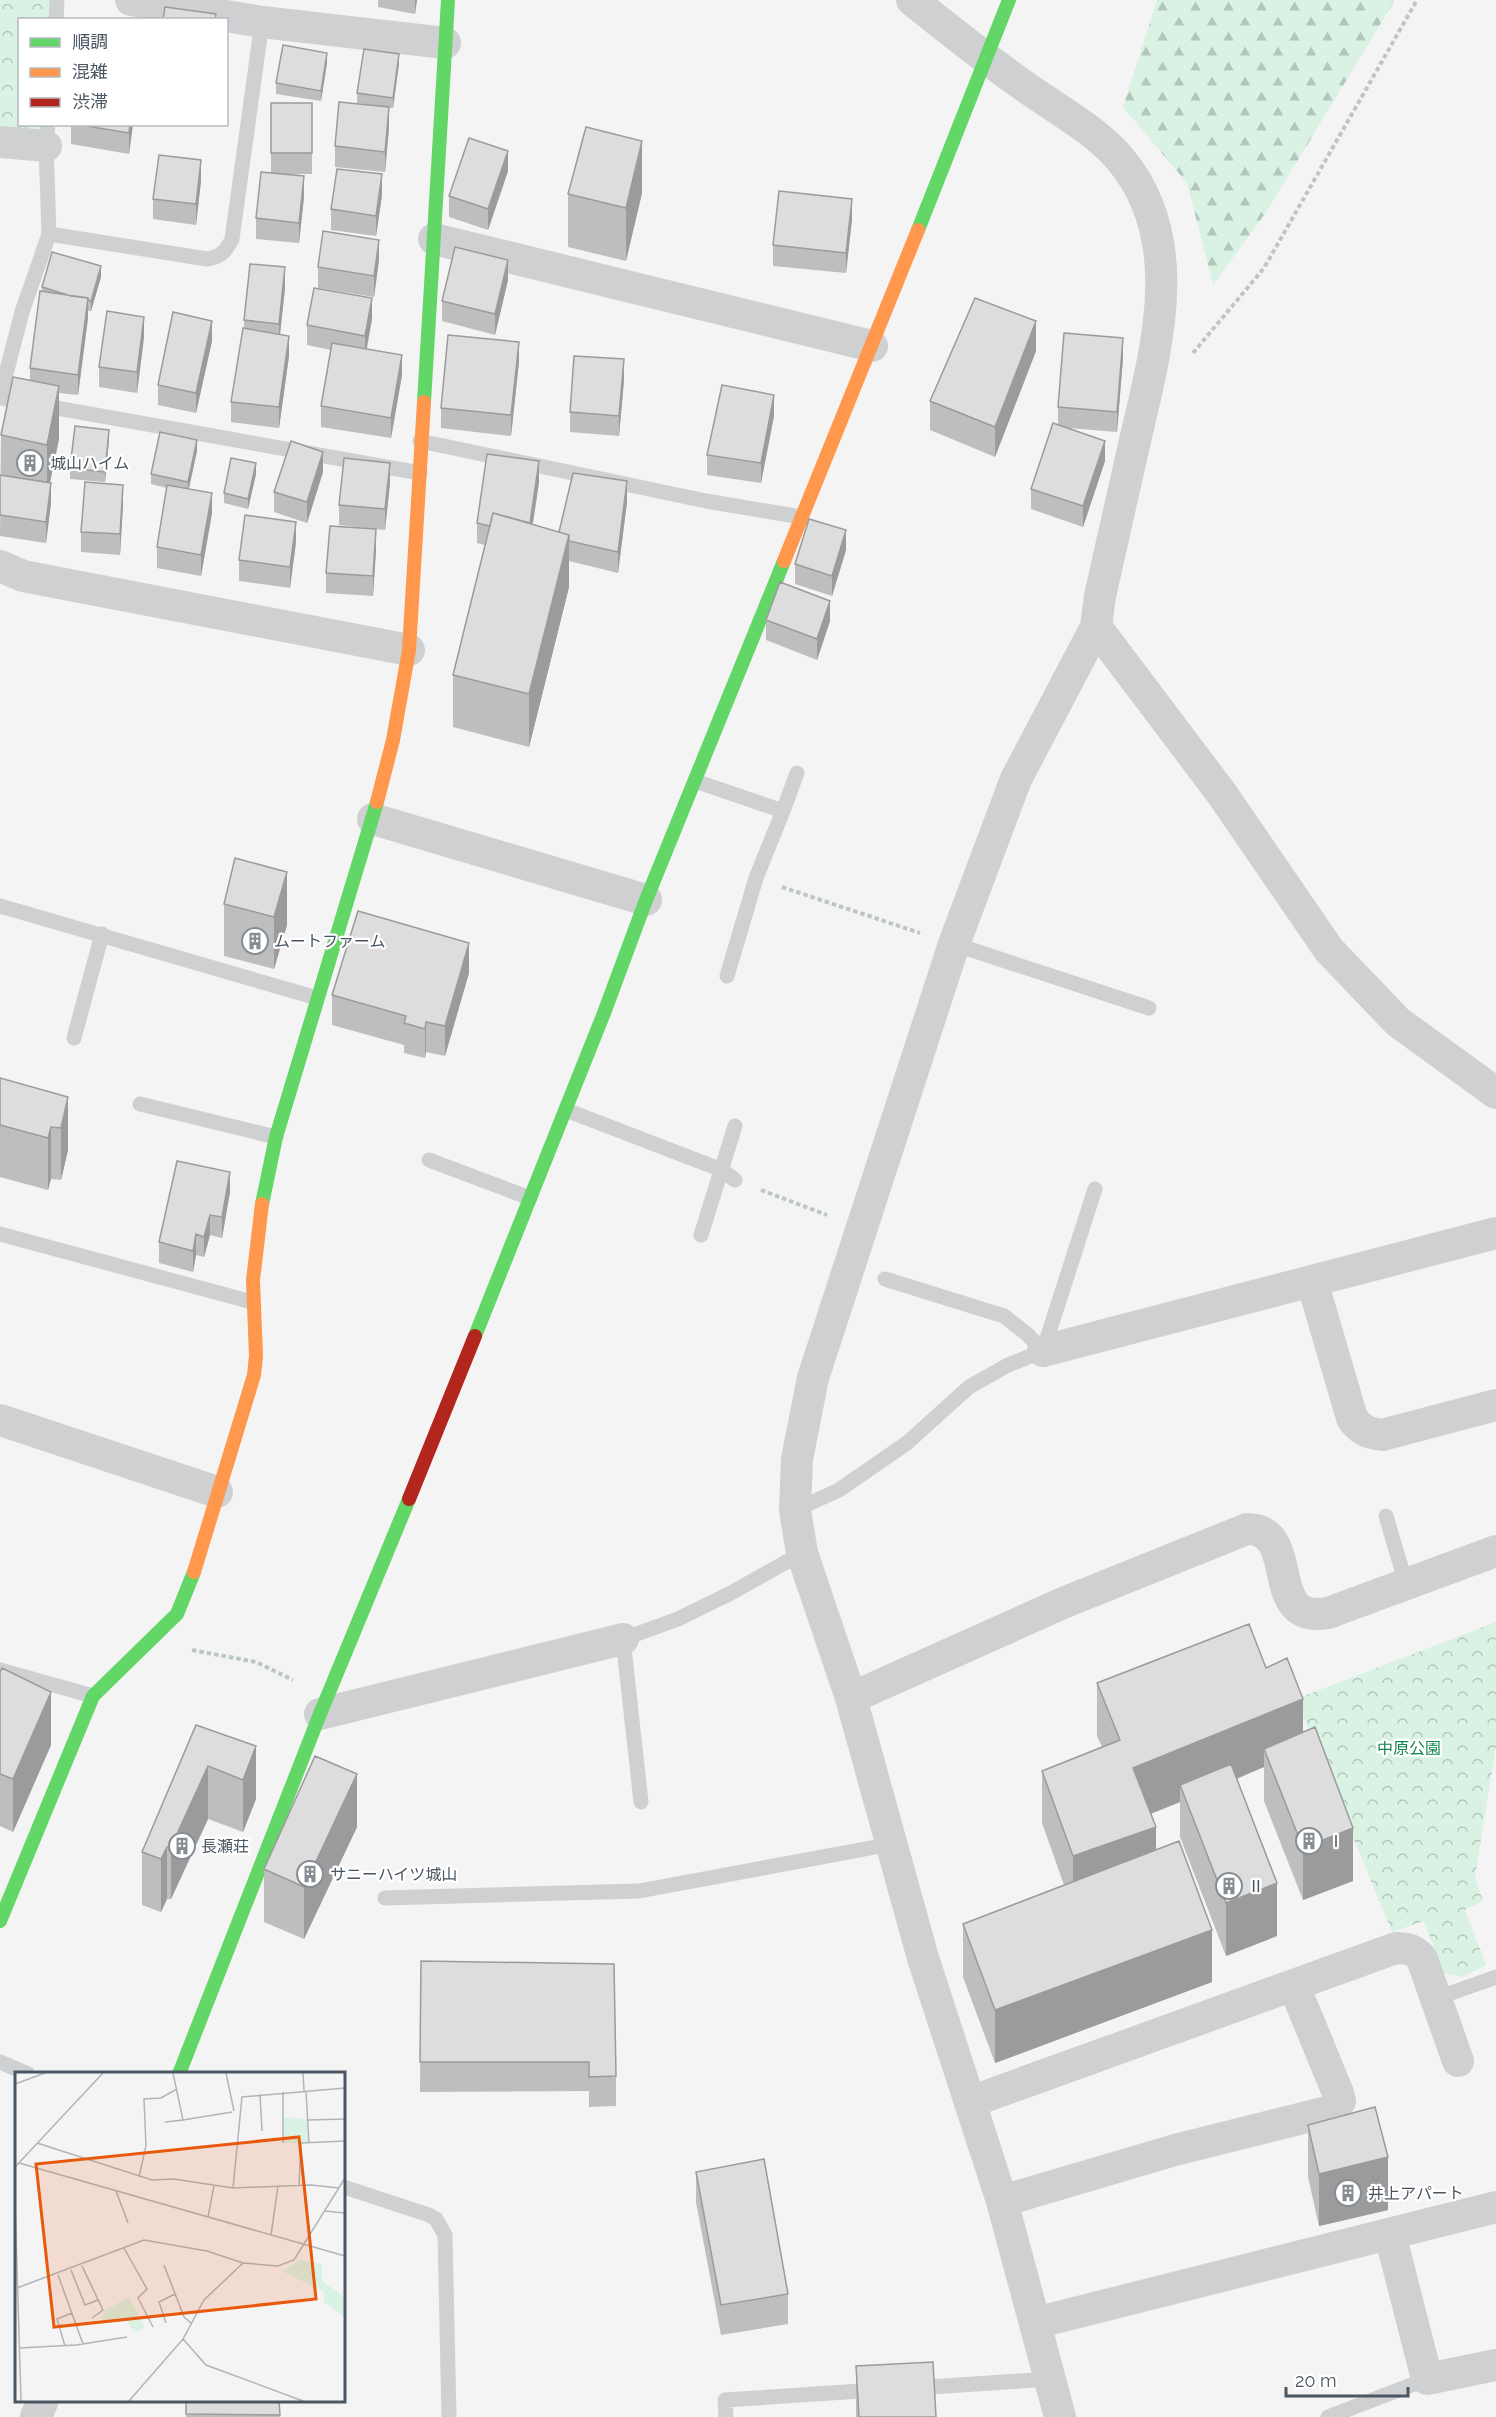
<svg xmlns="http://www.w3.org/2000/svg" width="1496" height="2417" font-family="Raleway,'Noto Sans JP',sans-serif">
<defs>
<pattern id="forest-firs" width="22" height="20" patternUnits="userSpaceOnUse" patternTransform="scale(1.5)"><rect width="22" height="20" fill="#d9f2e3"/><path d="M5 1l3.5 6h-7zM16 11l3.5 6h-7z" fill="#b2c7bb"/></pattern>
<pattern id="park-crowns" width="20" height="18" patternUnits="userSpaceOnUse" patternTransform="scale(1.5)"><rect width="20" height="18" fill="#d9f2e3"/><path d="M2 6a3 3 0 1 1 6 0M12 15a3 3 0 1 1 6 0" fill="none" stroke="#b2c7bb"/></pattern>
</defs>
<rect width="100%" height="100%" fill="#f4f4f4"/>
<path fill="url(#forest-firs)" d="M 1157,0 L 1395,0 L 1267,211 L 1213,285 L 1187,183 L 1123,107 Z"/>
<path fill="url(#park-crowns)" d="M 0,0 L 57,0 L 56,19 L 20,20 L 20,124 L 48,125 L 46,146 L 0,142 Z
M 1496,1622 L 1496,1746 L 1475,1877 L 1483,1901 L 1465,1910 L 1486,1965 L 1463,1977 L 1443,1973 L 1424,1921 L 1392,1932 L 1296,1699 Z"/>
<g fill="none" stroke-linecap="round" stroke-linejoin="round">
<path stroke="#bcc7c4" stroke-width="4" stroke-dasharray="4.5 3" stroke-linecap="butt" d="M 1193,353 L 1264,268 L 1417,0
M 782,887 L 920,933
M 761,1190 L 827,1215
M 192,1650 L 256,1662 L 293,1680"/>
<path stroke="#ced0d2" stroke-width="15" d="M 56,20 L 57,0
M 49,234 L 207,259 C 221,257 226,251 232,239 L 262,22
M 0,397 L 22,312 L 49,234 L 46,146 L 48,124
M 0,398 L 420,473
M 420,441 L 706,501 L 801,517
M 695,781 L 783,811 L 756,878 L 727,976
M 783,811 L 797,773
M 0,906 L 317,998
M 954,944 L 1149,1008
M 74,1038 L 102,934
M 140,1104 L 276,1137
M 566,1110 L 722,1170 L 735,1180
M 429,1160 L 530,1198
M 0,1234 L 252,1302
M 701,1235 L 735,1126
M 885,1279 L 1004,1316 L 1027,1334 L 1043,1351
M 1043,1351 L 1095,1189
M 795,1510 L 839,1490 L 907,1443 L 969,1387 L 1008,1365 L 1043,1351
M 1386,1516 L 1406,1584
M 0,1670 L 93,1696
M 641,1802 L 623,1639 L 678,1619 L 731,1593 L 802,1553
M 385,1898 L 639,1891 L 892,1844
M 1437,1998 L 1496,1977
M 0,2062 L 28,2074
M 344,2187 L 429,2215 L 436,2219 L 445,2235 L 449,2417
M 915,2388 L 1050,2379
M 726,2417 L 725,2400 L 876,2390
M 1328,2417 L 1427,2379"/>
<path stroke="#ced0d2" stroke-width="32" d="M 131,0 L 262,22 L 445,43
M 912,0 C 947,28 983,57 1020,83 C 1053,107 1095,129 1121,160 C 1189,242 1155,353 1134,445 C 1123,495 1111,546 1100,596 L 1096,627 L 1222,794 L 1329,950 L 1398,1022 L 1496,1093
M 0,142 L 46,146
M 434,239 L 872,346
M 0,566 L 23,576 L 409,650
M 373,819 L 646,900
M 1312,1281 L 1352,1418 C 1360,1430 1368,1433 1382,1435 L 1496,1405
M 1043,1351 L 1496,1233
M 0,1420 L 217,1492
M 851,1698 L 1063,1603 L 1247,1529 C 1303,1529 1261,1625 1328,1613 L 1496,1551
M 320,1714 L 623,1639
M 970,2102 L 1396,1948 C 1408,1948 1415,1950 1422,1959 L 1458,2061
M 1002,2201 L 1175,2150 L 1331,2111 L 1340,2101 L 1338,2093 L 1294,1986
M 1390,2234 L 1427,2379 L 1496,2365
M 1035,2323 L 1496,2207
M 36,2417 L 43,2400
M 1060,2417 L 1002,2201 L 923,1958 L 851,1698 L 802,1553 L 795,1510 L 797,1459 L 813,1378 L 954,944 L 1016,779 L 1096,627"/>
<path stroke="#63d668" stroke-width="14" d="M 918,230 L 1009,0
M 424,402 L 448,0
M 262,1204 L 276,1137 L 377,802
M 475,1336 L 604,1013 L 646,900 L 784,561
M 0,1921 L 93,1696 L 177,1614 L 194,1572
M 179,2074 L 320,1714 L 409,1499"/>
<path stroke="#ff974d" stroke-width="14" d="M 784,561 L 918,230
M 377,802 L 393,740 L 409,650 L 424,402
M 194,1572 L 254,1375 L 256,1356 L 253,1280 L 262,1204"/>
<path stroke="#b3261e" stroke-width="14" d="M 409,1499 L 475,1336"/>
</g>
<path fill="#bebebf" d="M 378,0 L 417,0 L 415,14 L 378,7 Z
M 327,63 L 321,101 L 276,94 L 276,83 Z
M 399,64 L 393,108 L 389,108 L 389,128 L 385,172 L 335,167 L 335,146 L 381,106 L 357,103 L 357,93 Z
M 271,103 L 312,103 L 312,174 L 281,174 L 304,197 L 299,243 L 256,239 L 256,218 L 271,173 Z
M 71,124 L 133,124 L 129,154 L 71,144 Z
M 508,171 L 488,230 L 449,217 L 449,196 Z
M 201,181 L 196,225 L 153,219 L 153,199 Z
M 642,193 L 626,261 L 568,247 L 568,194 Z
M 382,195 L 376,236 L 331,230 L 331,209 Z
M 852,219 L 846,273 L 773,266 L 773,245 Z
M 379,260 L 374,297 L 318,288 L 318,267 Z
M 101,277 L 91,311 L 88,311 L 88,318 L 78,395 L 59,393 L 59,439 L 50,482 L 51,503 L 46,543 L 0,536 L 1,435 L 30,381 L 30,368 L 42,287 Z
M 508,280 L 495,335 L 442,321 L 442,301 Z
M 285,288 L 280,334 L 289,356 L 279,428 L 231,422 L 231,402 L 244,329 L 244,320 Z
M 372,319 L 367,349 L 402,375 L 391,438 L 321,427 L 321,406 L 331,350 L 307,345 L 307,325 Z
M 144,337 L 137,393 L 99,387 L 99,367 Z
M 212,341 L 196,413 L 158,405 L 158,385 Z
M 1036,351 L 995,457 L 930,430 L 930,401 Z
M 1123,358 L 1117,432 L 1068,428 L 1105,461 L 1083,527 L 1031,509 L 1031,489 L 1058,425 L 1058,407 Z
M 519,362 L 511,436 L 441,428 L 441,408 Z
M 624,380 L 619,436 L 570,432 L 570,412 Z
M 774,416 L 761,483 L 707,475 L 707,455 Z
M 109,440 L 105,482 L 70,479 L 70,468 Z
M 197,451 L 188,489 L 212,513 L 201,576 L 157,568 L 157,547 L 167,488 L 151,484 L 151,474 Z
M 323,472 L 307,523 L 274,512 L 274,492 Z
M 256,474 L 248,509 L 224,503 L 224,493 Z
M 539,482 L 533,524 L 559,532 L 627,502 L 618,573 L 569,561 L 569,587 L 529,747 L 453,727 L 453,675 L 485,545 L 477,543 L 477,523 Z
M 390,483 L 385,530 L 339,525 L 339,505 Z
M 123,505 L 120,555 L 81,552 L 81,532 Z
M 296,542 L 290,588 L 239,581 L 239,560 Z
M 376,550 L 373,596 L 326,593 L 326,573 Z
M 846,550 L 832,596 L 795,584 L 795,564 Z
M 766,620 L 830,621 L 817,660 L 766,640 Z
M 235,858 L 287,925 L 274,969 L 224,956 L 224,904 Z
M 469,973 L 445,1056 L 426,1052 L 425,1058 L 404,1053 L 404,1045 L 332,1025 L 332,995 Z
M 0,1078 L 68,1097 L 68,1150 L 61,1180 L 51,1179 L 48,1190 L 0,1177 Z
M 230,1192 L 222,1238 L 210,1235 L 204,1257 L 196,1255 L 193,1272 L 159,1263 L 159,1242 Z
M 1266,1668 L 1303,1732 L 1353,1881 L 1303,1900 L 1264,1801 L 1264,1767 L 1237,1779 L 1277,1936 L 1226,1956 L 1180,1837 L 1180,1802 L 1150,1814 L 1156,1850 L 1212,1982 L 995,2063 L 963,1977 L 963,1924 L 1064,1885 L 1042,1823 L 1042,1771 L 1102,1747 L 1097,1736 L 1097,1683 Z
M 0,1672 L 51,1745 L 13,1832 L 0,1826 Z
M 196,1725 L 256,1746 L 256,1799 L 243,1832 L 208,1819 L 171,1899 L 167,1899 L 161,1912 L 142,1905 L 142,1852 Z
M 357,1827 L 304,1939 L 264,1922 L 264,1869 Z
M 421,1961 L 616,2076 L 616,2106 L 589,2107 L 589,2091 L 420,2092 Z
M 1308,2125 L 1388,2210 L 1319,2226 L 1308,2177 Z
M 696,2172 L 788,2294 L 788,2324 L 721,2335 L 696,2202 Z
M 856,2366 L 936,2417 L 856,2417 Z
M 186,2400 L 279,2400 L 280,2417 L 186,2417 Z"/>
<path fill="#9b9b9b" d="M 415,0 L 417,0 L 415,14 Z
M 327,53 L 327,63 L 321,101 L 321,91 Z
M 399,54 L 399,64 L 393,108 L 393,98 Z
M 389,107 L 389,128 L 385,172 L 385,152 Z
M 130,124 L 133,124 L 129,154 L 129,133 Z
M 642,141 L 642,193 L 626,261 L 626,208 Z
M 508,151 L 508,171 L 488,230 L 488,209 Z
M 201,160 L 201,181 L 196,225 L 196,204 Z
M 382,174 L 382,195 L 376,236 L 376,216 Z
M 304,176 L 304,197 L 299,243 L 299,223 Z
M 852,199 L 852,219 L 846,273 L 846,253 Z
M 379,240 L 379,260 L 374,297 L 374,276 Z
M 508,260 L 508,280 L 495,335 L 495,314 Z
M 101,266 L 101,277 L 91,311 L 91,301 Z
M 285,267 L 285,288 L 279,344 L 279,324 Z
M 88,298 L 88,318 L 78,395 L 78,375 Z
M 372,298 L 372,319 L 365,356 L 365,336 Z
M 144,317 L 144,337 L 137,393 L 137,372 Z
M 212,321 L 212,341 L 196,413 L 196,393 Z
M 1036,321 L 1036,351 L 995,457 L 995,427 Z
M 289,336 L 289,356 L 279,428 L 279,407 Z
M 1123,338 L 1123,358 L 1117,432 L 1117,412 Z
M 519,342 L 519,362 L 511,436 L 511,415 Z
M 402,355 L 402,375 L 391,438 L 391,418 Z
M 624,359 L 624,380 L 619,436 L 619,416 Z
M 59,386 L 59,439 L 47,497 L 47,445 Z
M 774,395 L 774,416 L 761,483 L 761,463 Z
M 109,430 L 109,440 L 105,482 L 105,472 Z
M 197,440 L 197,451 L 188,493 L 188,482 Z
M 1105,441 L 1105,461 L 1083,527 L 1083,506 Z
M 323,452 L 323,472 L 307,523 L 307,502 Z
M 539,461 L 539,482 L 528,554 L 528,533 Z
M 256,463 L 256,474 L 248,509 L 248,499 Z
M 390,463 L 390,483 L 385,530 L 385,509 Z
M 627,481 L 627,502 L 618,573 L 618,552 Z
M 51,483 L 51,503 L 46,543 L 46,522 Z
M 123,485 L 123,505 L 120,555 L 120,534 Z
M 212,493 L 212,513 L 201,576 L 201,555 Z
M 296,522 L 296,542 L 290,588 L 290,567 Z
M 376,529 L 376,550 L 373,596 L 373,576 Z
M 846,530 L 846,550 L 832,596 L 832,576 Z
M 569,535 L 569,587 L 529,747 L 529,694 Z
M 830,601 L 830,621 L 817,660 L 817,639 Z
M 287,872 L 287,925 L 274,969 L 274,917 Z
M 469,943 L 469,973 L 445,1056 L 445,1026 Z
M 426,1022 L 426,1052 L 425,1058 L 425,1029 Z
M 68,1097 L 68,1150 L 61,1180 L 61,1128 Z
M 51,1127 L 51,1179 L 48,1190 L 48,1138 Z
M 230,1172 L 230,1192 L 222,1238 L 222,1217 Z
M 210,1215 L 210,1235 L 204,1257 L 204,1237 Z
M 196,1234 L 196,1255 L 193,1272 L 193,1251 Z
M 51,1692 L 51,1745 L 13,1832 L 13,1779 Z
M 1303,1699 L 1303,1752 L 1264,1749 L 1264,1767 L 1186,1799 L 1180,1785 L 1180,1802 L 1133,1821 L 1133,1768 Z
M 256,1746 L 256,1799 L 243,1832 L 243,1780 Z
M 208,1766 L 208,1819 L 171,1899 L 171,1847 Z
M 357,1774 L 357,1827 L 304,1939 L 304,1887 Z
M 1156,1827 L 1156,1880 L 1073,1909 L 1073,1856 Z
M 1353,1828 L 1353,1881 L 1303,1900 L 1303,1848 Z
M 167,1847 L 167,1899 L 161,1912 L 161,1859 Z
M 1277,1883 L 1277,1936 L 1226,1956 L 1226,1903 Z
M 1212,1930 L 1212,1982 L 995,2063 L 995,2010 Z
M 1388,2157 L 1388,2210 L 1319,2226 L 1319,2174 Z"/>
<path fill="#ddddde" stroke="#9b9b9b" stroke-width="1.5" d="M 165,7 L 216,14 L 215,20 L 163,20 Z
M 283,45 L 327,53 L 321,91 L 276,83 Z
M 364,49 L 399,54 L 393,98 L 357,93 Z
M 339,102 L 389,107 L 385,152 L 335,146 Z
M 271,103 L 312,103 L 312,153 L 271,153 Z
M 74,124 L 130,124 L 129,133 Z
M 586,127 L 642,141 L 626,208 L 568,194 Z
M 469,138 L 508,151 L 488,209 L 449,196 Z
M 159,155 L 201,160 L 196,204 L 153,199 Z
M 337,169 L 382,174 L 376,216 L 331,209 Z
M 261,172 L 304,176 L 299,223 L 256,218 Z
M 779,191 L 852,199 L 846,253 L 773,245 Z
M 323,231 L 379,240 L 374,276 L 318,267 Z
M 455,247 L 508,260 L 495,314 L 442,301 Z
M 52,252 L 101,266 L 91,301 L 88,300 L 88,298 L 71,296 L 42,287 Z
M 250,264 L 285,267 L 279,324 L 244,320 Z
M 314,288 L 372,298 L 365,336 L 307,325 Z
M 40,291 L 88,298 L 78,375 L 30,368 Z
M 975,298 L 1036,321 L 995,427 L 930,401 Z
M 107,311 L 144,317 L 137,372 L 99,367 Z
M 173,312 L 212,321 L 196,393 L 158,385 Z
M 243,328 L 289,336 L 279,407 L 231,402 Z
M 1064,333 L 1123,338 L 1117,412 L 1058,407 Z
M 448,335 L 519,342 L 511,415 L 441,408 Z
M 332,343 L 402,355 L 391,418 L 321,406 Z
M 574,356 L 624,359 L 619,416 L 570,412 Z
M 13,377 L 59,386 L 47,445 L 1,435 Z
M 722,385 L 774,395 L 761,463 L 707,455 Z
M 1053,423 L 1105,441 L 1083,506 L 1031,489 Z
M 75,426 L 109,430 L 105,472 L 70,468 Z
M 160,432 L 197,440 L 188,482 L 151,474 Z
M 291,441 L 323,452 L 307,502 L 274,492 Z
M 487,454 L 539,461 L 530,523 L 493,513 L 490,526 L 477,523 Z
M 231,458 L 256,463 L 248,499 L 224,493 Z
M 344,458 L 390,463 L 385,509 L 339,505 Z
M 573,473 L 627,481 L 618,552 L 569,541 L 569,535 L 559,532 Z
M 0,475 L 51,483 L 46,522 L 0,515 Z
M 85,482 L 123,485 L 120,534 L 81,532 Z
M 167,485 L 212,493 L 201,555 L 157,547 Z
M 493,513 L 569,535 L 529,694 L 453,675 Z
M 245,515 L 296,522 L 290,567 L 239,560 Z
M 809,519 L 846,530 L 832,576 L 795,564 Z
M 330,526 L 376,529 L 373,576 L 326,573 Z
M 780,582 L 830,601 L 817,639 L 766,620 Z
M 235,858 L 287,872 L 274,917 L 224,904 Z
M 358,911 L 469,943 L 445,1026 L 426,1022 L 425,1029 L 404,1023 L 406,1016 L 332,995 Z
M 0,1078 L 68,1097 L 61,1128 L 51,1127 L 48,1138 L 0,1125 Z
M 177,1161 L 230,1172 L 222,1217 L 210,1215 L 204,1237 L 196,1234 L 193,1251 L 159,1242 Z
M 1249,1624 L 1266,1668 L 1287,1658 L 1303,1699 L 1133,1768 L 1156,1827 L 1073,1856 L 1042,1771 L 1120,1740 L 1097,1683 Z
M 2,1668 L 51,1692 L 13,1779 L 0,1774 L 0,1672 Z
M 196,1725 L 256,1746 L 243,1780 L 208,1766 L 171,1847 L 167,1847 L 161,1859 L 142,1852 Z
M 1315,1727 L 1353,1828 L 1303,1848 L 1264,1749 Z
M 315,1756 L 357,1774 L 304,1887 L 264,1869 Z
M 1231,1764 L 1277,1883 L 1226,1903 L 1180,1785 Z
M 1179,1841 L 1212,1930 L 995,2010 L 963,1924 Z
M 421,1961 L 614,1964 L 616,2076 L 589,2077 L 589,2062 L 420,2062 Z
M 1375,2107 L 1388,2157 L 1319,2174 L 1308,2125 Z
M 764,2159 L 788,2294 L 721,2305 L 696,2172 Z
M 933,2362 L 936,2417 L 859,2417 L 856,2366 Z
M 186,2400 L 279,2400 L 280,2415 L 186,2414 Z"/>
<defs>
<symbol id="building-ring" viewBox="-11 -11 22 22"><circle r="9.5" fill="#fff" stroke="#868d94" stroke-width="1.5"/><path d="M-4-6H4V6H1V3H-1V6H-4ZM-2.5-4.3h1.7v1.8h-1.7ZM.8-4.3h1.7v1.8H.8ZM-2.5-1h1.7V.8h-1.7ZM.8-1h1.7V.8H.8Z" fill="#868d94"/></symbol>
</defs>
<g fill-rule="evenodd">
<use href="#building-ring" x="15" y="448" width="30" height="30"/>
<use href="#building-ring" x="240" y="926" width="30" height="30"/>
<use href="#building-ring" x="1294" y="1826" width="30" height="30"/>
<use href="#building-ring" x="167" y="1831" width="30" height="30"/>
<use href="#building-ring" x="295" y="1859" width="30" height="30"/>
<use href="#building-ring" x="1214" y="1871" width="30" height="30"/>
<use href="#building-ring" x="1333" y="2178" width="30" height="30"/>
</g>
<g text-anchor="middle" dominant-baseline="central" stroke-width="4.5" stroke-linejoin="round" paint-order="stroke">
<g font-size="16" fill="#4a5661" stroke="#fff" text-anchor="start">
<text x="50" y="463">城山ハイム</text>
<text x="274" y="941">ムートファーム</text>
<text x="1328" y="1841">Ⅰ</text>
<text x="201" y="1846">長瀬荘</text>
<text x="330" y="1874">サニーハイツ城山</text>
<text x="1248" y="1886">Ⅱ</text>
<text x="1368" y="2193">井上アパート</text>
</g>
<g font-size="16" fill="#17864f" stroke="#fff">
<text x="1409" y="1748">中原公園</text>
</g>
</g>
<g transform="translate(15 2072)">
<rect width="330" height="330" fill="#f4f4f4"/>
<path d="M 285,188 L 307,192 L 307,209 L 330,225 L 330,246 L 309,230 L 309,220 L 267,199 Z" fill="#d9f2e3"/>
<path d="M 268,45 L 292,47 L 294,71 L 268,71 ZM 114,225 L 130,256 L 119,260 L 111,247 L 87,248 L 90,238 Z" fill="#d9f2e3"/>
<path fill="none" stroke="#b0b5b9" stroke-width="1.5" d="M 211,1 L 219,39M 288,1 L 289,19M 0,12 L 30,1M 291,19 L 294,71M 268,20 L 268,71M 245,22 L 247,59M 168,48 L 217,40M 292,48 L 330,47M 150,50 L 168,48 L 158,1M 22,71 L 137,108 L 159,107 L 218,116 L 296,113 L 324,116M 4,91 L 330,184M 0,95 L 88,1M 124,105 L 131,74 L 129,27 L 146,26 L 162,17M 284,113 L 286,71 L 330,69M 218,116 L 227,25 L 330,16M 101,119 L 113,151M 0,130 L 6,329M 310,139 L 330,141M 193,145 L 199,114M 256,163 L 263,114M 109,176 L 132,217 L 123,226 L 138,255M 149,193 L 169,245 L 176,251M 67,194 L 88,238 L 77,246M 56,198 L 70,233 L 83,228M 43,203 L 68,272M 2,216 L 129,168 L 192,179 L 228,191M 151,251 L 144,230 L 160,222M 168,267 L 191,293 L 288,329M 50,274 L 42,247 L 57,241M 4,276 L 61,273 L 112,265M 114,329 L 168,267 L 189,228 L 228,191 L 263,194 L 279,188 L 330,106"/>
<path fill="#e8590c" fill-opacity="0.15" stroke="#e8590c" stroke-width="3" d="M 284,65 L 301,227 L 39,255 L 21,92 Z"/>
<rect width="330" height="330" fill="none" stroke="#4a5661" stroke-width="3"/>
</g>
<rect x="18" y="18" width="210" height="108" fill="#ffffff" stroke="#b7bbc0" stroke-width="1.5"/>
<rect x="30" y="38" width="30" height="9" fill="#63d668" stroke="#b7bbc0" stroke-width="1.5"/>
<text x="72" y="48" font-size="18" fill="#4a5661">順調</text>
<rect x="30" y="68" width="30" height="9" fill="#ff974d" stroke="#b7bbc0" stroke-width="1.5"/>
<text x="72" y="78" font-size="18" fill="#4a5661">混雑</text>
<rect x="30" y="98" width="30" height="9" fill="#b3261e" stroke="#b7bbc0" stroke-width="1.5"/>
<text x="72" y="108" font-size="18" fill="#4a5661">渋滞</text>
<path d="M1286 2387v9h122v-9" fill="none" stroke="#4a5661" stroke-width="3"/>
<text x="1295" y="2387" font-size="18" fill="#4a5661" stroke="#ffffff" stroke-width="4.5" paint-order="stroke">20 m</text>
</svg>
